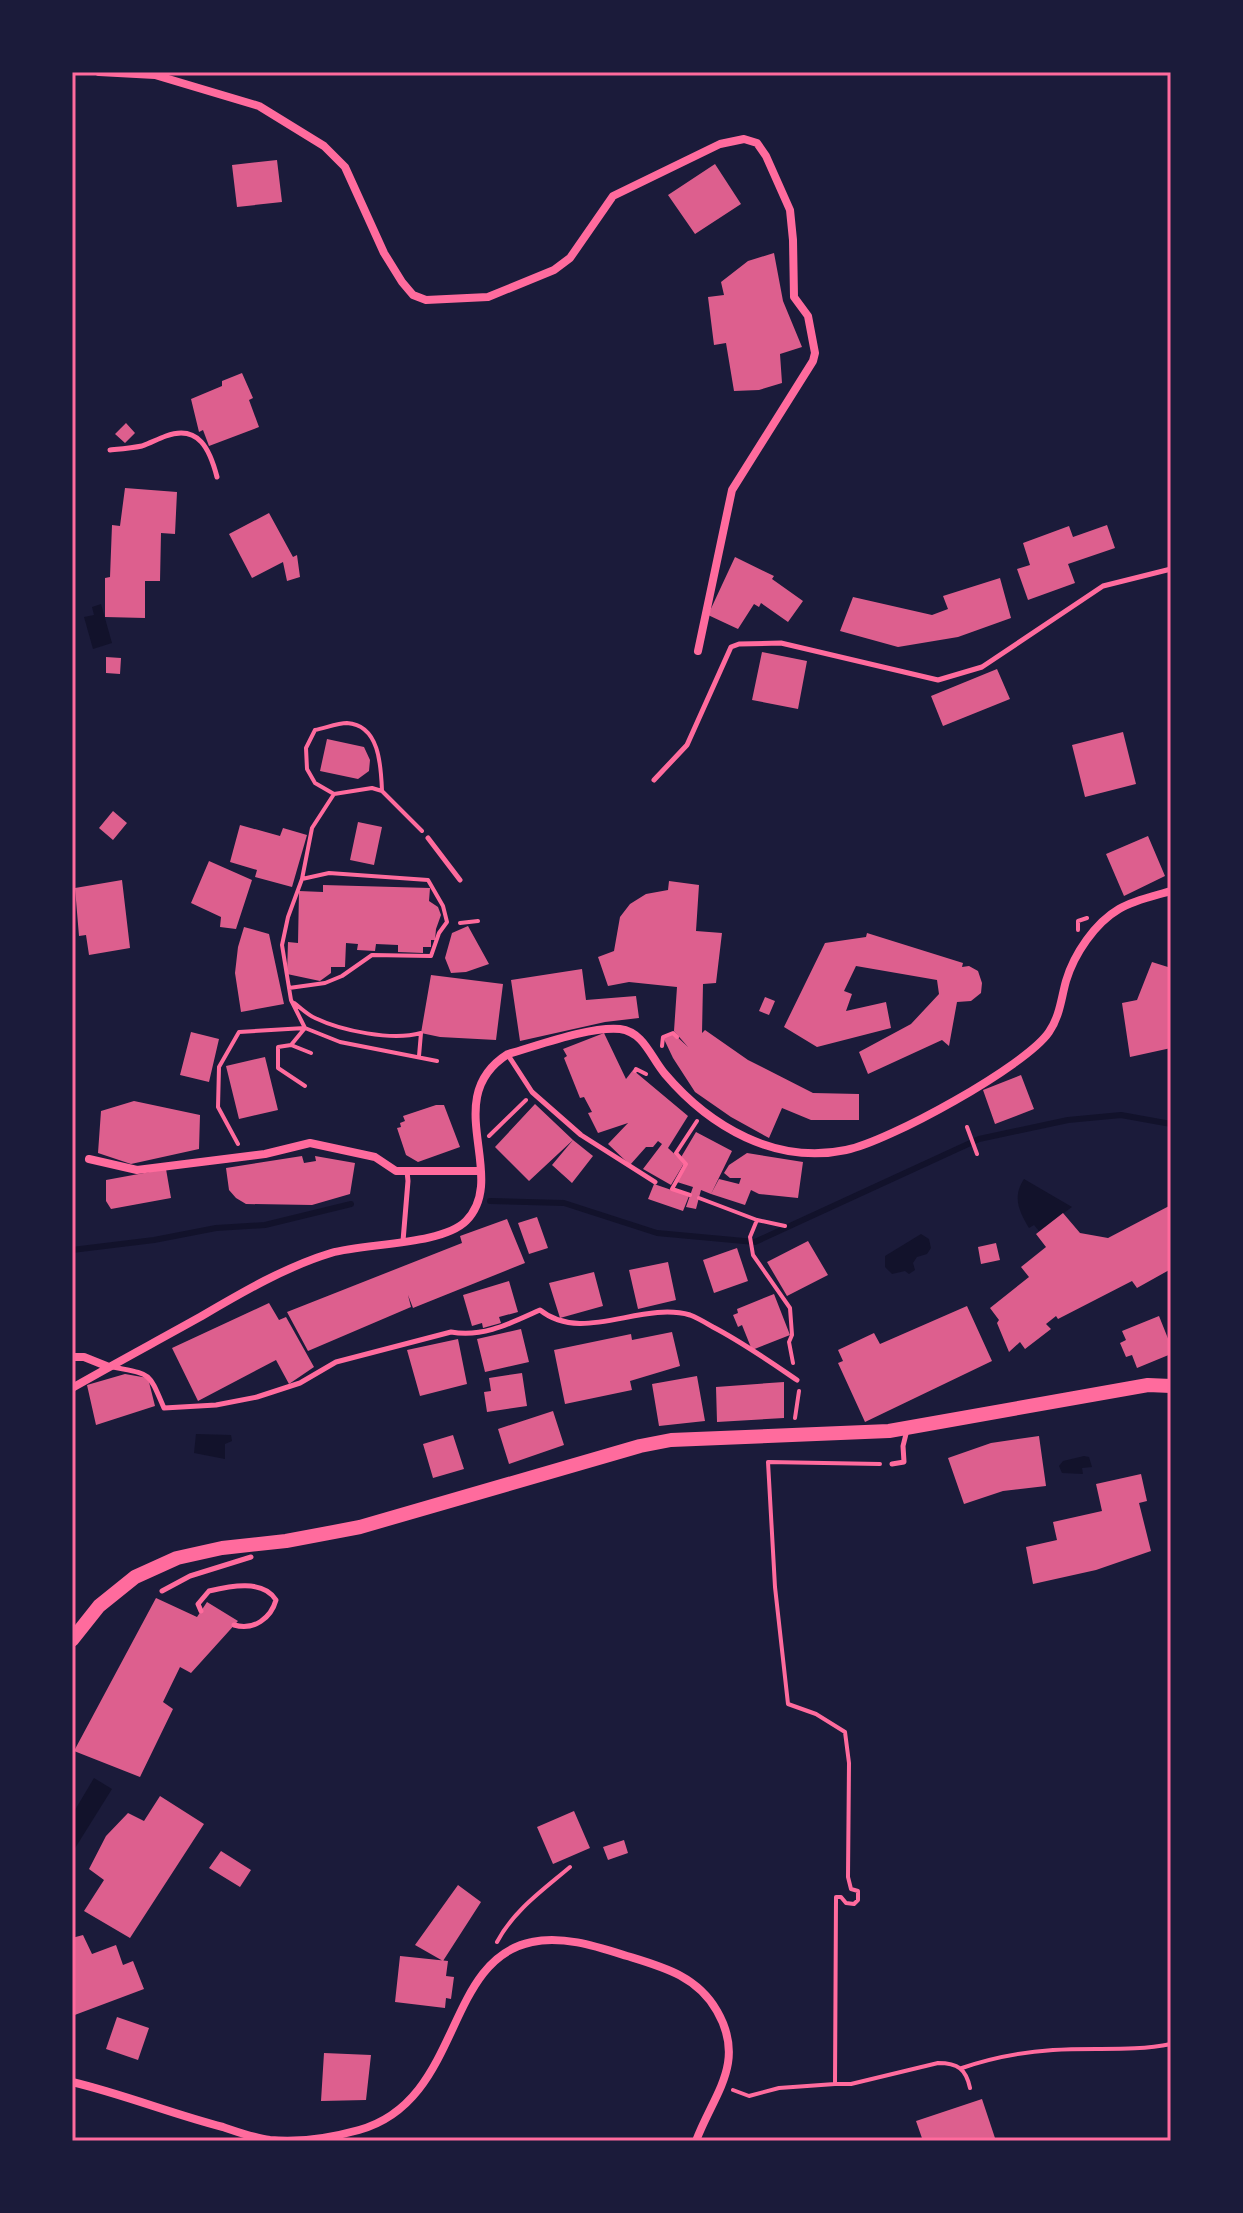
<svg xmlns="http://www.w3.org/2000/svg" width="1243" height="2213" font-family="Inter,sans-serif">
<rect width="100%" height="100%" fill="#1b1b3a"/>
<path fill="#12122b" d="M 101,604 L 112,643 L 93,649 L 84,617 L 94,615 L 92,607 Z
M 1024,1179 L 1072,1207 L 1039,1231 L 1034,1225 L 1029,1228 C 1019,1211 1012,1197 1024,1179 Z
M 921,1234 L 929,1239 L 931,1248 L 927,1254 L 917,1257 L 913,1263 L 915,1270 L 909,1274 L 905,1271 L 892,1274 L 885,1267 L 885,1256 Z
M 196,1434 L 231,1435 L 232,1441 L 225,1444 L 225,1459 L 194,1453 Z
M 1084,1456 L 1089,1457 L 1092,1467 L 1082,1468 L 1083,1474 L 1062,1473 L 1059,1466 L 1063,1461 Z
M 94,1778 L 112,1789 L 72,1853 L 72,1815 Z"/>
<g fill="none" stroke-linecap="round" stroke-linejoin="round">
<path stroke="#12122b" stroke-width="6" d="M 490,1201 L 564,1203 L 657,1233 L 755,1242 L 979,1139 L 1068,1120 L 1121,1115 L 1171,1124
M 72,1250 L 154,1240 L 216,1228 L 265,1225 L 351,1204"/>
</g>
<path fill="#dd5f8e" d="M 277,160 L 282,202 L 237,207 L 232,165 Z
M 715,164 L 741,204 L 695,234 L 668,195 Z
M 774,253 L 783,301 L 802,347 L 780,354 L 782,383 L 759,390 L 734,391 L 726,343 L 714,345 L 708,297 L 724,295 L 721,282 L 748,261 Z
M 242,373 L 253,398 L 249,400 L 259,427 L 209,446 L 203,430 L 199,432 L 191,399 L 222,386 L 222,381 Z
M 126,423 L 135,433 L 125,443 L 115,434 Z
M 125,488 L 177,492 L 175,534 L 161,533 L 160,581 L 145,581 L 145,618 L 105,617 L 105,578 L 110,577 L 112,525 L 120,526 Z
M 269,513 L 293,557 L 297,555 L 300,577 L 287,581 L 283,562 L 252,578 L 229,534 Z
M 1107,525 L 1115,548 L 1068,564 L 1075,583 L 1028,600 L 1017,569 L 1030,565 L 1023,543 L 1069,526 L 1073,537 Z
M 735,557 L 774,576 L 772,579 L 803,601 L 788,622 L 761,603 L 759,607 L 754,604 L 738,629 L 708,615 Z
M 1000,578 L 1011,618 L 958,637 L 898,647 L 840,631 L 853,597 L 932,615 L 948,609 L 943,596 Z
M 762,652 L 807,661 L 798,709 L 752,700 Z
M 106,657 L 121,658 L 120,674 L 106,673 Z
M 997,669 L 1010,699 L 943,726 L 931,696 Z
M 1123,732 L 1136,784 L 1085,797 L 1072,745 Z
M 327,739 L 364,747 L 370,760 L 369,771 L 358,779 L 320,771 Z
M 113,811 L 127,823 L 113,840 L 99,828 Z
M 358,822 L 382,827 L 374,865 L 350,860 Z
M 240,825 L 280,836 L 283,828 L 307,835 L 292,887 L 255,877 L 257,870 L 230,862 Z
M 1148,836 L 1165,876 L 1124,896 L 1106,854 Z
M 209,861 L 252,880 L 236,929 L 220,927 L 221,917 L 191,903 Z
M 122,880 L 130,948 L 89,955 L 86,935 L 79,936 L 75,888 Z
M 669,881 L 699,885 L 696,931 L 722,933 L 716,983 L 703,984 L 702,1033 L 705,1030 L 748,1060 L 813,1093 L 859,1094 L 859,1120 L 811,1120 L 782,1108 L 769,1138 L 731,1117 L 695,1092 L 673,1058 L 663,1037 L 673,1033 L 688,1047 L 674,1031 L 677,987 L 629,982 L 608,986 L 598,957 L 614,951 L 620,917 L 630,904 L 646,894 L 668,890 Z
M 323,885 L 430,888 L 429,901 L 438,907 L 441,915 L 436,929 L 435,940 L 431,940 L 431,947 L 423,947 L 423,953 L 398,952 L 398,945 L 376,944 L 375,951 L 357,950 L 358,944 L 346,943 L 345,967 L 331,967 L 331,973 L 320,981 L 287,974 L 288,942 L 298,943 L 299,891 L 323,892 Z
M 468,926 L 489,964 L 466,972 L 451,973 L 445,958 L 452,933 Z
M 244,927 L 269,934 L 284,1004 L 241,1012 L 235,973 L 238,947 Z
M 867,933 L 963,963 L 962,967 L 969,966 L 978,971 L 982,983 L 981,993 L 971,1001 L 957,1002 L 949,1046 L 942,1040 L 868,1074 L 859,1052 L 911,1024 L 939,994 L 937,980 L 856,966 L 844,991 L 852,994 L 846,1011 L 886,1002 L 891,1028 L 817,1047 L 784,1027 L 825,943 L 866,937 Z
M 1152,962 L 1171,968 L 1171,1048 L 1130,1057 L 1122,1003 L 1137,1000 Z
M 582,969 L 586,1000 L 636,996 L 639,1018 L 605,1022 L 520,1041 L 511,980 Z
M 431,975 L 503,984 L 496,1040 L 440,1037 L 421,1033 Z
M 765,997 L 775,1001 L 769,1015 L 759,1011 Z
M 191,1032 L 219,1039 L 209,1082 L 180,1075 Z
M 604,1033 L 626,1079 L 633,1070 L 688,1116 L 668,1148 L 680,1159 L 696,1132 L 732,1151 L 711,1194 L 701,1190 L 696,1209 L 686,1207 L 693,1187 L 677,1182 L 686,1167 L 683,1165 L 671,1185 L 643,1169 L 662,1144 L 658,1141 L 653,1147 L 646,1147 L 630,1165 L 608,1144 L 628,1123 L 598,1133 L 588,1113 L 592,1112 L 584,1097 L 580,1098 L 564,1058 L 567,1056 L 563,1049 Z
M 265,1057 L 278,1110 L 239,1119 L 226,1066 Z
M 1021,1075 L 1034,1109 L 995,1124 L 983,1090 Z
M 134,1101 L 200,1115 L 199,1149 L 131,1164 L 98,1153 L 101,1111 Z
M 535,1104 L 573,1140 L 529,1181 L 495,1147 Z
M 436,1105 L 444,1105 L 460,1147 L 418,1162 L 406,1155 L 397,1128 L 401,1127 L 400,1123 L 405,1121 L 403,1116 Z
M 573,1140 L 593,1156 L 572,1183 L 552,1165 Z
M 747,1153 L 803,1162 L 798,1198 L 759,1194 L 751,1190 L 745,1205 L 711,1194 L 719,1179 L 739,1184 L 741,1178 L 730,1178 L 724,1173 L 729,1165 Z
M 302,1156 L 304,1163 L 316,1161 L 315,1156 L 355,1163 L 350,1194 L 312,1205 L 246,1204 L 236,1198 L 229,1190 L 226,1168 Z
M 166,1169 L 171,1198 L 111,1209 L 106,1201 L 106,1180 Z
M 654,1184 L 689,1196 L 683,1211 L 648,1199 Z
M 1171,1205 L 1171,1269 L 1137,1288 L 1132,1281 L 1058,1319 L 1056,1316 L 1046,1324 L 1051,1329 L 1025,1349 L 1020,1342 L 1009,1352 L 997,1323 L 999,1320 L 990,1308 L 1029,1277 L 1021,1267 L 1046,1247 L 1036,1234 L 1063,1213 L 1080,1233 L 1108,1238 Z
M 537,1217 L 548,1248 L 529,1254 L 518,1223 Z
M 507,1219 L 525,1263 L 413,1308 L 408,1295 L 411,1307 L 308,1351 L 287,1312 L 462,1243 L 460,1236 Z
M 808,1241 L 828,1275 L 787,1296 L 767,1262 Z
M 996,1243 L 1000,1260 L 981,1264 L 978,1247 Z
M 737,1248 L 748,1281 L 714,1293 L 703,1260 Z
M 668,1262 L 676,1300 L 638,1309 L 629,1270 Z
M 594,1272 L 603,1306 L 560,1318 L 549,1283 Z
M 509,1281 L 518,1312 L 499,1317 L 501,1323 L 483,1328 L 482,1323 L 472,1326 L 463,1295 Z
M 774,1294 L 790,1335 L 752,1350 L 742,1325 L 738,1327 L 733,1315 L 738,1313 L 737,1309 Z
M 269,1303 L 279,1320 L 286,1317 L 314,1367 L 289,1384 L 276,1360 L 198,1401 L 172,1348 Z
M 967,1306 L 992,1361 L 865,1422 L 838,1363 L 843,1361 L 838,1350 L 874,1333 L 880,1344 Z
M 1159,1316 L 1171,1346 L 1171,1354 L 1137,1368 L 1132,1355 L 1126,1357 L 1120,1343 L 1126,1340 L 1122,1331 Z
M 521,1329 L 529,1362 L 485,1372 L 477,1339 Z
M 672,1332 L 680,1366 L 630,1381 L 632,1390 L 565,1404 L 554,1350 L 631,1334 L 632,1340 Z
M 458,1339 L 467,1384 L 420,1396 L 407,1350 Z
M 522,1373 L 527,1406 L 487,1412 L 484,1392 L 491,1391 L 489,1378 Z
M 125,1374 L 148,1378 L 155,1406 L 96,1425 L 87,1385 Z
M 697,1376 L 705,1421 L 659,1426 L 652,1384 Z
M 784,1382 L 784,1418 L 717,1422 L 716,1387 Z
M 553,1411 L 564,1445 L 509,1464 L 498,1429 Z
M 453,1435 L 464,1469 L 433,1478 L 423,1444 Z
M 1039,1436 L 1046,1486 L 1003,1491 L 964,1504 L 948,1458 L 991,1443 Z
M 1141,1474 L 1147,1501 L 1139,1503 L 1151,1551 L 1096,1570 L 1033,1584 L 1026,1547 L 1057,1540 L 1053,1522 L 1102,1511 L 1096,1484 Z
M 156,1598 L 197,1617 L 207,1602 L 238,1621 L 191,1673 L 180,1667 L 163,1702 L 173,1709 L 140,1777 L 74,1751 Z
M 160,1796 L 204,1824 L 130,1938 L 84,1911 L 104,1880 L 89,1869 L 106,1836 L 128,1813 L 144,1821 Z
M 574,1811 L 590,1848 L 553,1864 L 537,1827 Z
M 624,1840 L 628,1853 L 608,1860 L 603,1847 Z
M 221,1851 L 251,1870 L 240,1887 L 209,1868 Z
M 458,1885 L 481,1902 L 443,1961 L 415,1945 Z
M 83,1935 L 92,1954 L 116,1945 L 123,1965 L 133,1961 L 144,1989 L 72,2016 L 72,1938 Z
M 400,1956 L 448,1961 L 446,1976 L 454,1977 L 451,1999 L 446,1998 L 445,2008 L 395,2002 Z
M 117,2017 L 149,2028 L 138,2060 L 106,2049 Z
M 324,2053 L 371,2055 L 366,2100 L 321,2101 Z
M 982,2099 L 996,2141 L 923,2141 L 916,2121 Z"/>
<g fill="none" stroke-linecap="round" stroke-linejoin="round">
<path stroke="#ff6b9d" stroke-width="4" d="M 382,791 C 381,767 380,725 347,723 C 338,723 325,728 315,730 L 306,748 L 307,769 L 315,783 L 334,794 L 372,788 L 382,791 L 422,831
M 460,923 L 478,921
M 1078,930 L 1078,921 L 1087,918
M 289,988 L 325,983 L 342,976 L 372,955 L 431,956 L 439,933 L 447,922 L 443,906 L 428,880 L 329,873 L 302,879
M 294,1003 C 301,1008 308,1015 315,1018 C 342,1031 392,1041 421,1033 L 419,1056
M 291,1045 L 311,1053
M 662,1046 L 663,1037 L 673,1033 L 677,1037
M 635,1071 L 636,1069 L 646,1074
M 305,1086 L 278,1068 L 278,1047 L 291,1045 L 305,1028 L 291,1000 L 282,945 L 288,917 L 302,879 L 312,828 L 334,794
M 967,1127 L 977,1154
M 489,1136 L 526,1100
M 238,1144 L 218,1107 L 219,1067 L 239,1032 L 305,1028 L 340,1042 L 437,1061
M 672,1189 L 686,1164 L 676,1153 L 697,1121
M 672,1189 L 690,1195
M 699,1198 L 757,1220 L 750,1237 L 753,1255 L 790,1308 L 792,1335 L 789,1342 L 793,1363
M 757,1220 L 785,1226
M 795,1418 L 799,1391
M 497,1942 C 514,1910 543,1890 570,1867
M 962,2068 C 991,2058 1023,2052 1053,2050 C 1093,2047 1132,2052 1171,2044
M 835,2084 L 851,2084 L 938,2063 C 958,2063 966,2069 970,2088
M 733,2090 L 749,2096 L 779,2088 L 835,2084 L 836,1897 L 841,1897 L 846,1903 L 854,1904 L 858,1900 L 858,1891 L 851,1889 L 848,1877 L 849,1763 L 845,1732 L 816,1714 L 788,1704 L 775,1587 L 768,1462 L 880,1464"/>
<path stroke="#ff6b9d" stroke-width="5" d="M 110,450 C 120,449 132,448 142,446 C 150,443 158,439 166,436 C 199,424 210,450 217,477
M 654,780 L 687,745 L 731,647 L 739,644 L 781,643 L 938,680 L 982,667 L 1103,586 L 1171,569
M 428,838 L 460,880
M 508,1055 L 532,1092 L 581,1135 L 655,1182
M 403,1241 L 408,1181 L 407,1171
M 113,1367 C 152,1375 148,1371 164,1408 L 216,1405 L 257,1397 L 300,1383 L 336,1362 L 451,1332 C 483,1338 511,1323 540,1310 C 582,1344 641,1301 690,1315 C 698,1318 706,1323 713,1327 C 742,1342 769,1361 797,1380
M 892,1464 L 904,1462 L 903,1446 L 907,1430
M 162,1591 L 190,1576 L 251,1557
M 201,1611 L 198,1604 L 209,1591 C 230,1586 263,1579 276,1600 C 271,1618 254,1631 234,1625"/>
<path stroke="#ff6b9d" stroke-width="8" d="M 99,72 L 155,75 L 259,106 L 324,146 L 345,167 L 384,253 L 402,282 L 413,295 L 426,300 L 488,297 L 554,270 L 570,258 L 613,196 L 720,144 L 744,139 L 757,143 L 766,156 L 790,210 L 793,240 L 794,297 L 808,316 L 815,353 L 813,361 L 732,490 L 698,651
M 89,1159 L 137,1170 L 265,1154 L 310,1143 L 375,1157 L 396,1171 L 480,1171
M 72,1357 L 84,1357 L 109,1367
M 72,1388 C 114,1364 157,1341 200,1317 C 241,1293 285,1267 331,1253 C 366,1243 442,1245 466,1221 C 510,1176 438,1098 508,1054 C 537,1046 590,1026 620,1029 C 644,1032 651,1058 665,1074 C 710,1127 776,1165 846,1150 C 888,1142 1026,1066 1049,1032 C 1060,1016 1061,999 1066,981 C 1074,954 1095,923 1119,909 C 1134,900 1154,896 1171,891
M 72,2082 C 123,2094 172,2114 223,2127 C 238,2132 254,2138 270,2140 C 300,2143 330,2138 359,2130 C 463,2101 443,1960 532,1942 C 563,1935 598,1947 627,1956 C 663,1967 697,1976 717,2011 C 747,2063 713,2095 696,2141"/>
<path stroke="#ff6b9d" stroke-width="14" d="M 72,1640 L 99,1606 L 135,1577 L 177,1558 L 222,1548 L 286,1541 L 360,1527 L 640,1446 L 671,1440 L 889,1431 L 1148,1385 L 1171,1386"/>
</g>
<rect width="1243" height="2213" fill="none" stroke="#1b1b3a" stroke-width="148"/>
<rect x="74" y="74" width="1095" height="2065" fill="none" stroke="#ff6b9d" stroke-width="3"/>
</svg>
